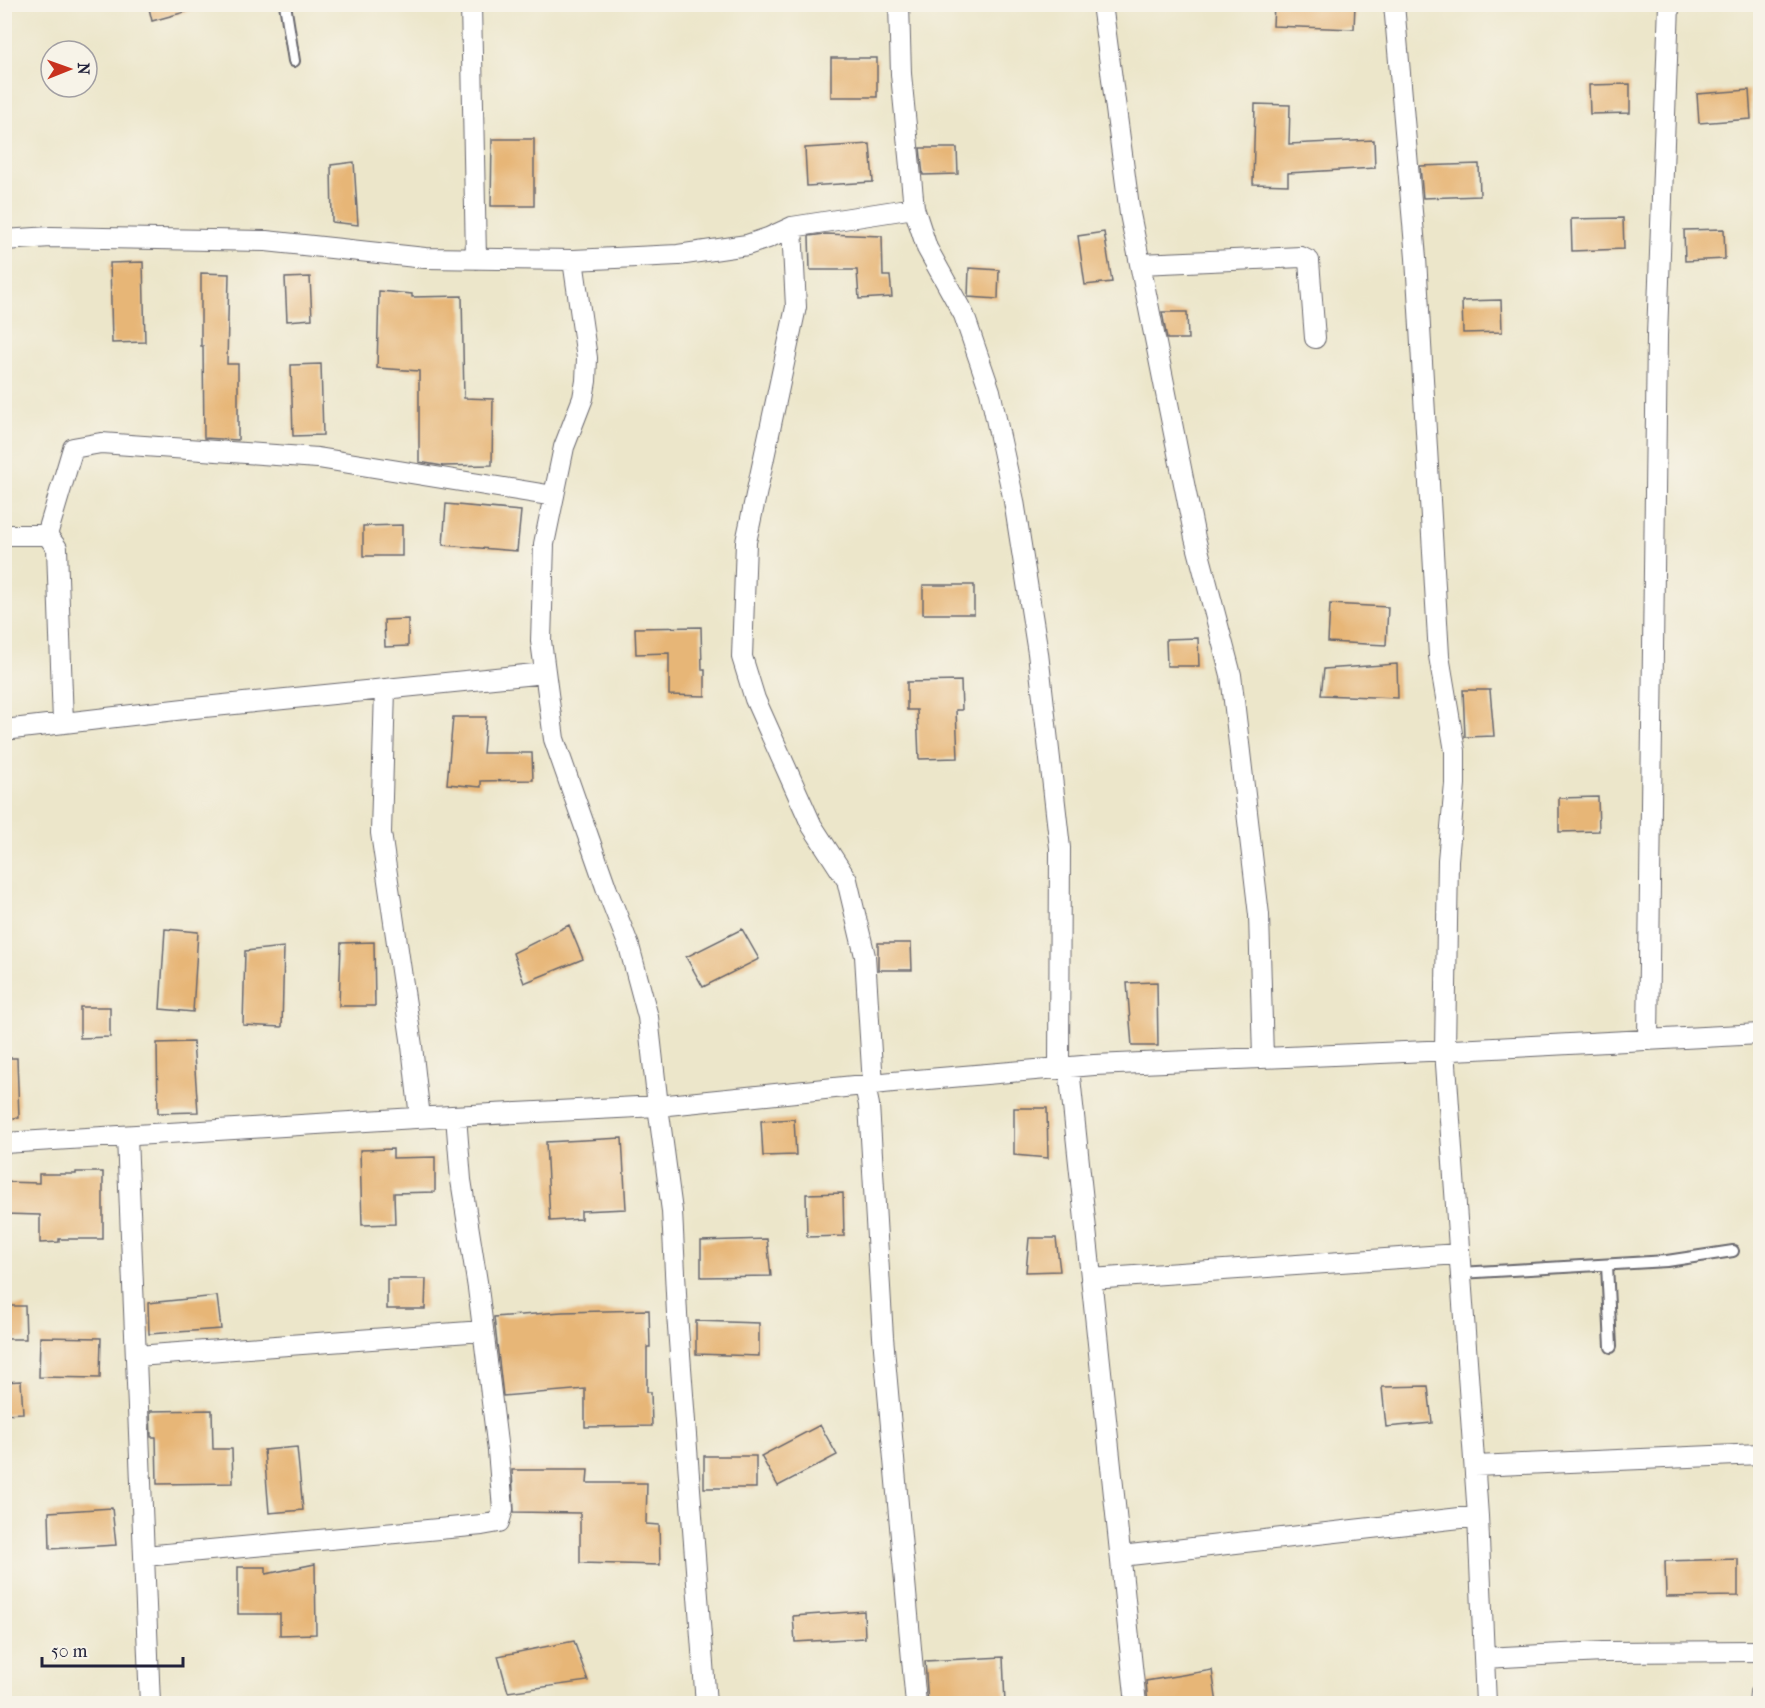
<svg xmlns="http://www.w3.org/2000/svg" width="1765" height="1708" font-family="'IM FELL French Canon',serif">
<rect width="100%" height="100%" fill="#f7f3e8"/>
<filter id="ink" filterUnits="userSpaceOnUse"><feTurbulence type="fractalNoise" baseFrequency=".0167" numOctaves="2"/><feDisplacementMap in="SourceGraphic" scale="12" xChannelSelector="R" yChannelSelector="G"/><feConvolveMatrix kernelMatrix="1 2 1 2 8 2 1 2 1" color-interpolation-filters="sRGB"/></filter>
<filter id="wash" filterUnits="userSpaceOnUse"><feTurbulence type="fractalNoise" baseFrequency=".008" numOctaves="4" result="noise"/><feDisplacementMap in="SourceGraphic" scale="24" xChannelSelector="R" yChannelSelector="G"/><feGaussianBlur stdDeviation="1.35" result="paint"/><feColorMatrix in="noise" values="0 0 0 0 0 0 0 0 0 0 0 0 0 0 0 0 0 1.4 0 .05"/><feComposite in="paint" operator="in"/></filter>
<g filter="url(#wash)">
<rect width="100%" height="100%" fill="#ece6ca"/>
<g id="blocks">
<path fill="#e7b677" d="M 148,4 L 195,4 L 196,9 L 152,21 Z
M 1274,4 L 1355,4 L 1354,29 L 1273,26 Z
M 831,58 L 877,58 L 877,97 L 831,97 Z
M 1630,84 L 1630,113 L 1590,114 L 1589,85 Z
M 1749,90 L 1751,119 L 1699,123 L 1697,94 Z
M 1255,104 L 1290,105 L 1289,144 L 1374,140 L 1375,168 L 1288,173 L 1288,185 L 1253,184 Z
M 492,139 L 534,139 L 534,206 L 491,206 Z
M 870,144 L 873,182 L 807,186 L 805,148 Z
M 920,148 L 957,148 L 958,174 L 923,175 Z
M 354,162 L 358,225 L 332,222 L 331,165 Z
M 1479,164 L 1480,196 L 1423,198 L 1420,166 Z
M 1623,218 L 1624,249 L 1572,251 L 1571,219 Z
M 1724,229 L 1725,259 L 1685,261 L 1684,230 Z
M 1104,232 L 1112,282 L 1085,285 L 1078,236 Z
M 825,234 L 882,236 L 883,276 L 890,276 L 892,297 L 859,299 L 857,270 L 810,270 L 809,236 Z
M 143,262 L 145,342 L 112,343 L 110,263 Z
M 969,268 L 999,270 L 998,299 L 968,297 Z
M 201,273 L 229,274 L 227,364 L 238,364 L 238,440 L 204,438 L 203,346 L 201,346 Z
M 310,277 L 312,319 L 287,321 L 285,278 Z
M 379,291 L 412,294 L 412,297 L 462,296 L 464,398 L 493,399 L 492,465 L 443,466 L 419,462 L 419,371 L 377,368 Z
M 1501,300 L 1502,332 L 1463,333 L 1462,301 Z
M 1162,312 L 1187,312 L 1188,339 L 1167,339 Z
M 321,364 L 323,435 L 293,436 L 291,365 Z
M 446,504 L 521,511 L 517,551 L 443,545 Z
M 402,525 L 402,556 L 363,556 L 363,526 Z
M 923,585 L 974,585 L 974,614 L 923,614 Z
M 1330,604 L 1388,607 L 1386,645 L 1328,642 Z
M 408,619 L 408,646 L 385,647 L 384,620 Z
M 701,627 L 702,670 L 705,670 L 705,696 L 669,695 L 669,653 L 636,654 L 635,628 Z
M 1198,638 L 1199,666 L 1167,666 L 1166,639 Z
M 1397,664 L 1398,698 L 1321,695 L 1324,669 Z
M 961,681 L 962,710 L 956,710 L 958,758 L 919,759 L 917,710 L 907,710 L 907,682 Z
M 1463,690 L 1490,690 L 1494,736 L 1465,737 Z
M 453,717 L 486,717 L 483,753 L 532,753 L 533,780 L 481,781 L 481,787 L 447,784 Z
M 1598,797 L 1599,831 L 1559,832 L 1559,798 Z
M 569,925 L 583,959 L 524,983 L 513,953 Z
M 165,929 L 198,932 L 193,1012 L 160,1009 Z
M 742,929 L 759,959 L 703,987 L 686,957 Z
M 374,942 L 375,1006 L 339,1006 L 341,943 Z
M 878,943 L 911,943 L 912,970 L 878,970 Z
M 284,947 L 282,1027 L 243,1025 L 245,951 Z
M 1157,982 L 1158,1046 L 1132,1046 L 1127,983 Z
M 80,1007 L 110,1007 L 110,1037 L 80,1038 Z
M 193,1042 L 198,1112 L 158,1113 L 157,1043 Z
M 4,1058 L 17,1058 L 19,1118 L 4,1119 Z
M 1014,1108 L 1047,1108 L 1048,1158 L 1014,1155 Z
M 794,1119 L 796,1155 L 763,1156 L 761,1121 Z
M 622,1138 L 626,1209 L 581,1211 L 581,1219 L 550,1221 L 546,1142 Z
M 393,1149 L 393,1158 L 435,1157 L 435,1192 L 394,1193 L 395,1224 L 362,1225 L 360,1150 Z
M 76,1172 L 103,1172 L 103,1239 L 59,1239 L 59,1242 L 40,1243 L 40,1215 L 4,1214 L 4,1182 L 39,1183 L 39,1174 L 76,1174 Z
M 843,1193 L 844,1236 L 807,1237 L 806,1194 Z
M 1029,1238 L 1056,1238 L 1060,1271 L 1026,1272 Z
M 767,1239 L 771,1276 L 701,1277 L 701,1241 Z
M 387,1279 L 426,1279 L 425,1309 L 387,1309 Z
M 217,1296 L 221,1329 L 149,1334 L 148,1303 Z
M 4,1306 L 25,1306 L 26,1339 L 4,1339 Z
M 649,1310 L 650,1347 L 647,1347 L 647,1392 L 651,1392 L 652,1426 L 585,1427 L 585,1389 L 503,1396 L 494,1317 L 562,1312 Z
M 696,1321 L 759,1323 L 759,1356 L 696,1354 Z
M 40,1337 L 101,1338 L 100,1378 L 39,1377 Z
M 21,1381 L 23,1413 L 4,1414 L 4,1382 Z
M 1428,1386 L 1432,1423 L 1386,1427 L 1382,1387 Z
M 212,1410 L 213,1449 L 232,1449 L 233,1483 L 157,1484 L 156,1437 L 151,1437 L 150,1411 Z
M 820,1425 L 837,1455 L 778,1486 L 761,1456 Z
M 297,1447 L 303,1510 L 269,1513 L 264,1450 Z
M 704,1456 L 756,1456 L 756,1488 L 704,1488 Z
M 512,1470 L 588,1470 L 587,1483 L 647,1483 L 646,1524 L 659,1525 L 660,1565 L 580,1563 L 580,1513 L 514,1512 Z
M 112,1508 L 116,1545 L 50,1549 L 49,1512 Z
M 1738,1559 L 1738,1596 L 1666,1597 L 1665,1561 Z
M 315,1564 L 316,1634 L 280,1635 L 280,1614 L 238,1614 L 238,1567 L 266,1567 L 266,1574 Z
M 864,1611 L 865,1638 L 795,1642 L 793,1616 Z
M 574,1641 L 588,1681 L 508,1692 L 498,1656 Z
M 1003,1657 L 1005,1704 L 928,1704 L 925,1661 Z
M 1212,1670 L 1217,1704 L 1148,1704 L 1146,1681 Z"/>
</g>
</g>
<g filter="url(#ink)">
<use href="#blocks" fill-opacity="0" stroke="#69676d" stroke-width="1.5"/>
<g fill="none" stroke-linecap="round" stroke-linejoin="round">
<defs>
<path id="lane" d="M 285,4 L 294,61
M 1607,1265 L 1611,1347
M 1460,1273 L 1667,1261 L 1733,1251"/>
<path id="street" d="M 471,4 L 476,259
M 899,4 L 901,74 L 914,208 L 927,248 L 964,315 L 990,391 L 1014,501 L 1038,653 L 1060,848 L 1059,1069
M 1102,4 L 1130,214 L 1195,538 L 1231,675 L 1259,915 L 1263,1058
M 1394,4 L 1416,258 L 1439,656 L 1455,751 L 1455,784 L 1448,860 L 1445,1050 L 1478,1516 L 1486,1704
M 792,227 L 796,307 L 746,542 L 742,657 L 755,699 L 812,826 L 847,880 L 865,956 L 873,1085
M 4,240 L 51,237 L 266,241 L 425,258 L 573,260 L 678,255 L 747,245 L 768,238 L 792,227 L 914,208
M 573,260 L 587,358 L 586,381 L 583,398 L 564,447 L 544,544 L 541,641 L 554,739 L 607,890 L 629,946 L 648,1017 L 658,1106 L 672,1211 L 677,1314 L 706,1704
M 1140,264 L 1301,257 L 1309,261 L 1315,338
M 4,535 L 47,535 L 57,548 L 63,723
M 47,535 L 73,448 L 101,443 L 318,458 L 554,496
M 385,689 L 381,833 L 412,1046 L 420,1118
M 4,730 L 184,709 L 545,673
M 1648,1040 L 1657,336 L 1669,4
M 1069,1068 L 1136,1704
M 865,1086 L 869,1105 L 883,1337 L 916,1704
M 127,1137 L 150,1704
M 4,1143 L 432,1117 L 658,1106 L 893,1082 L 1094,1065 L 1475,1049 L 1760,1034
M 1091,1279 L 1459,1254
M 137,1356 L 483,1331
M 1475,1466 L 1760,1454
M 145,1556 L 482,1525 L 499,1522 L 503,1509 L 498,1451 L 478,1288 L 461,1180 L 456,1116
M 1121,1556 L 1478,1516
M 1484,1658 L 1603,1652 L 1760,1651
M 1759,1704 L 1760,1693"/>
</defs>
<use href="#lane" stroke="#69676d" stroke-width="14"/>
<use href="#street" stroke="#69676d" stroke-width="22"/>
<use href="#lane" stroke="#fff" stroke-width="10"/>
<use href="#street" stroke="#fff" stroke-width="20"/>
</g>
</g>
<rect width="1765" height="1708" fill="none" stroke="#f7f3e8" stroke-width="24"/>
<g transform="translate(69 69) rotate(89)"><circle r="28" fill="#f7f3e8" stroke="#a29fa3" stroke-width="1.5"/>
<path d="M0-4.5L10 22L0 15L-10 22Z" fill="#c8321e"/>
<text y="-9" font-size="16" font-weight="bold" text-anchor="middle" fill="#22223b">N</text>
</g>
<path d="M42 1657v9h141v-9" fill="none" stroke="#22223b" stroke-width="3"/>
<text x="51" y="1657" font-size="18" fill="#22223b" stroke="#f7f3e8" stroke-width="4.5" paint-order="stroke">50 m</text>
</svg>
